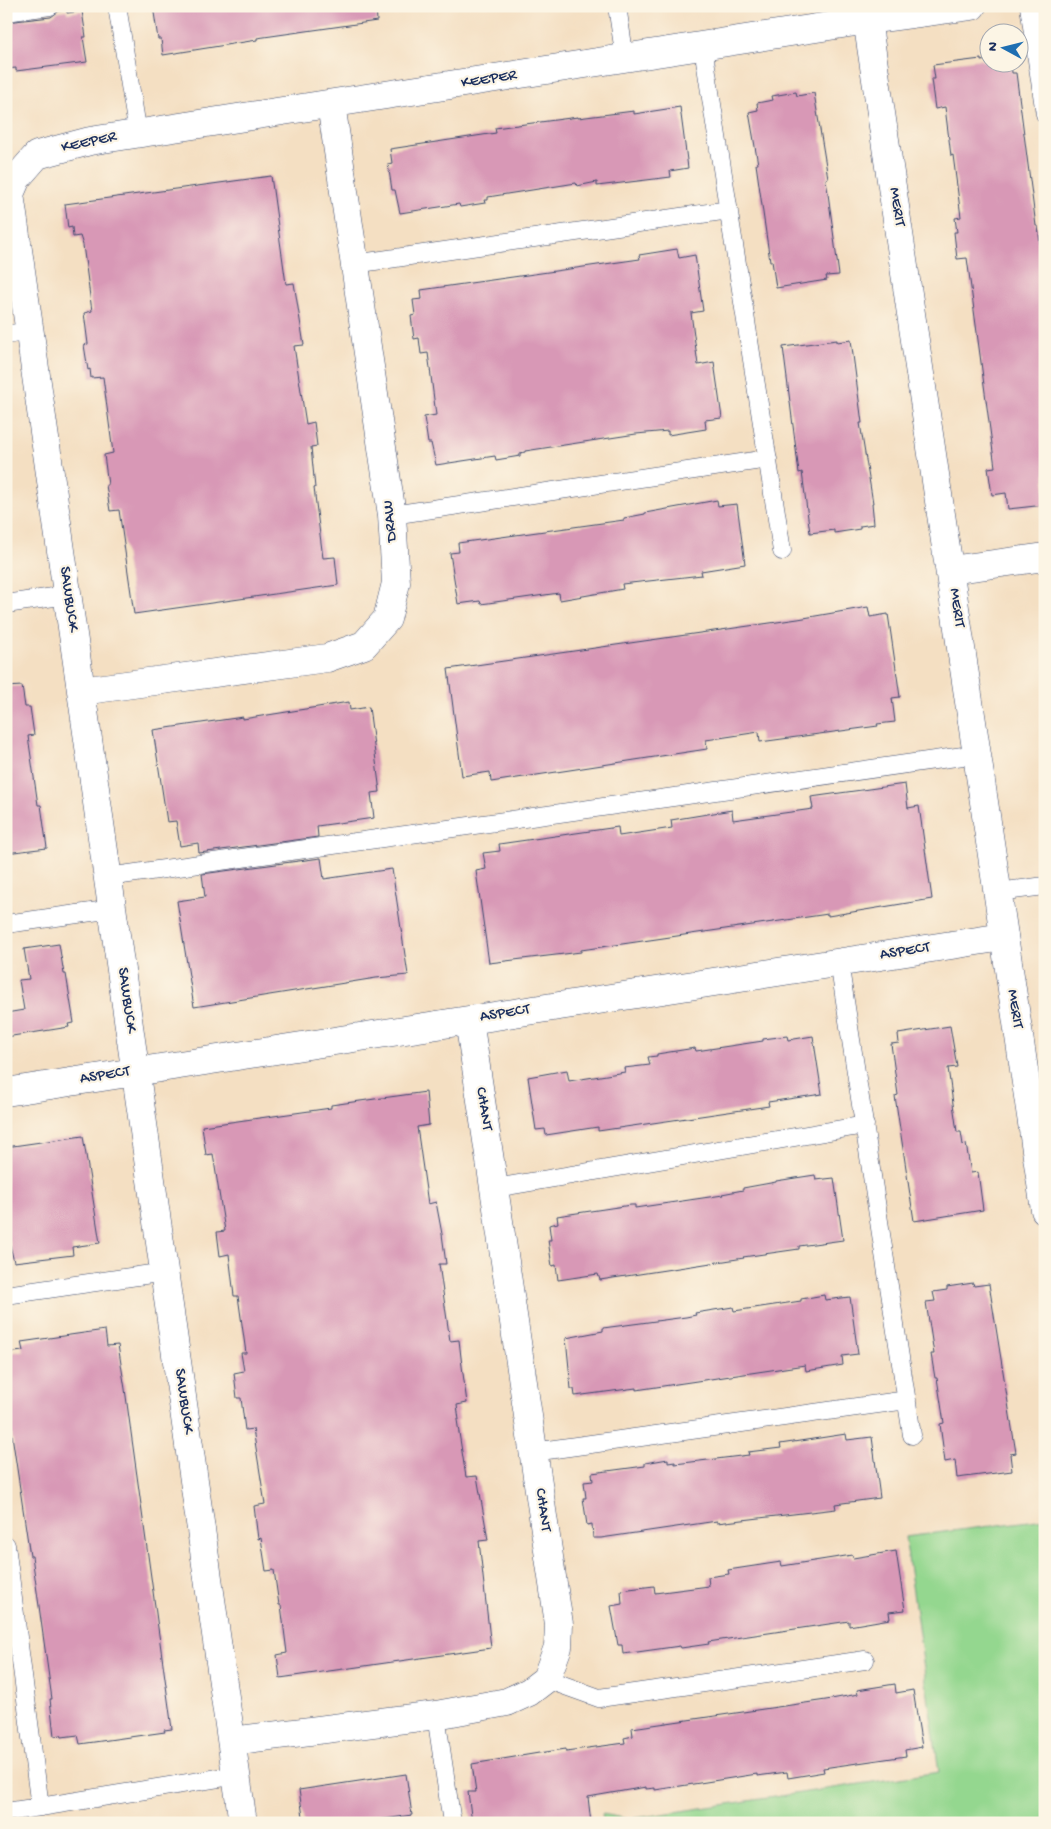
<svg xmlns="http://www.w3.org/2000/svg" width="1051" height="1829" font-family="'Gochi Hand',sans-serif">
<rect width="100%" height="100%" fill="#fcf5e5"/>
<filter id="ink" filterUnits="userSpaceOnUse"><feTurbulence type="fractalNoise" baseFrequency=".02" numOctaves="2"/><feDisplacementMap in="SourceGraphic" scale="10" xChannelSelector="R" yChannelSelector="G"/><feConvolveMatrix kernelMatrix="1 2 1 2 8 2 1 2 1" color-interpolation-filters="sRGB"/></filter>
<filter id="wash" filterUnits="userSpaceOnUse"><feTurbulence type="fractalNoise" baseFrequency=".0096" numOctaves="4" result="noise"/><feDisplacementMap in="SourceGraphic" scale="20" xChannelSelector="R" yChannelSelector="G"/><feGaussianBlur stdDeviation="1.12" result="paint"/><feColorMatrix in="noise" values="0 0 0 0 0 0 0 0 0 0 0 0 0 0 0 0 0 1.4 0 .05"/><feComposite in="paint" operator="in"/></filter>
<g filter="url(#wash)">
<rect width="100%" height="100%" fill="#f4dfc2"/>
<path fill="#94d78f" stroke="#588376" d="M 1045,1519 L 1045,1823 L 604,1823 L 602,1814 L 629,1819 L 939,1772 L 905,1537 Z"/>
<g id="blocks">
<path fill="#d898b6" d="M 153,6 L 376,6 L 377,21 L 257,38 L 257,40 L 163,55 L 161,39 L 158,39 Z
M 67,10 L 67,13 L 82,11 L 86,37 L 83,37 L 87,62 L 16,71 L 16,68 L 6,69 L 6,22 L 51,17 L 59,11 Z
M 981,59 L 981,61 L 988,60 L 988,62 L 1011,62 L 1012,73 L 1016,73 L 1036,226 L 1038,226 L 1045,286 L 1045,505 L 1008,509 L 1006,493 L 992,495 L 988,468 L 995,467 L 967,258 L 957,259 L 954,232 L 957,232 L 955,218 L 961,217 L 953,155 L 951,156 L 945,107 L 935,109 L 931,79 L 935,79 L 933,65 Z
M 796,92 L 797,96 L 814,93 L 828,178 L 826,179 L 839,275 L 826,276 L 827,280 L 776,288 L 772,261 L 770,261 L 756,164 L 758,164 L 749,112 L 758,110 L 757,103 L 773,100 L 772,96 Z
M 680,107 L 688,168 L 670,171 L 671,177 L 597,186 L 597,182 L 577,186 L 576,183 L 488,197 L 488,200 L 484,200 L 485,203 L 460,207 L 459,204 L 400,213 L 395,190 L 392,190 L 388,164 L 392,163 L 390,149 L 496,133 L 495,128 L 578,117 L 578,118 L 634,111 L 634,114 Z
M 271,176 L 286,284 L 294,283 L 304,345 L 294,346 L 306,424 L 314,422 L 317,446 L 311,447 L 315,488 L 314,488 L 323,558 L 335,557 L 338,585 L 134,614 L 119,510 L 110,511 L 106,485 L 108,485 L 104,455 L 113,453 L 103,377 L 91,378 L 90,369 L 88,370 L 84,345 L 88,344 L 84,313 L 92,311 L 83,245 L 80,236 L 73,237 L 72,227 L 68,228 L 65,204 Z
M 677,249 L 679,258 L 695,255 L 703,311 L 691,313 L 698,365 L 714,362 L 722,418 L 705,420 L 706,429 L 668,435 L 668,431 L 636,434 L 525,451 L 525,452 L 520,453 L 520,456 L 496,460 L 495,456 L 436,465 L 431,443 L 428,443 L 424,417 L 436,415 L 428,353 L 421,354 L 419,338 L 414,339 L 411,316 L 415,315 L 413,300 L 422,299 L 421,290 L 640,259 L 639,255 Z
M 837,340 L 837,342 L 851,340 L 862,423 L 860,423 L 873,503 L 872,503 L 874,524 L 860,526 L 860,529 L 834,533 L 834,530 L 810,533 L 802,472 L 799,473 L 783,347 Z
M 717,500 L 718,506 L 737,504 L 745,564 L 701,571 L 702,575 L 622,584 L 623,589 L 560,600 L 559,593 L 481,604 L 480,601 L 458,604 L 450,553 L 459,552 L 458,543 L 624,520 L 624,518 L 645,514 L 645,513 Z
M 868,607 L 870,617 L 888,614 L 900,697 L 892,698 L 895,722 L 877,724 L 878,726 L 760,742 L 759,732 L 706,740 L 707,749 L 491,782 L 490,772 L 462,776 L 448,669 L 798,619 Z
M 22,686 L 25,707 L 30,707 L 34,735 L 28,736 L 38,805 L 41,805 L 47,848 L 6,853 L 6,687 Z
M 349,702 L 350,710 L 369,707 L 380,792 L 371,793 L 374,818 L 317,826 L 318,837 L 199,853 L 198,843 L 180,846 L 176,821 L 167,822 L 153,730 L 243,717 L 243,719 Z
M 905,784 L 908,808 L 919,806 L 932,899 L 828,916 L 828,914 L 581,950 L 581,952 L 489,963 L 476,871 L 486,869 L 483,853 L 500,851 L 499,844 L 618,827 L 619,836 L 672,828 L 671,820 L 732,810 L 733,820 L 813,809 L 811,797 Z
M 321,858 L 324,879 L 392,869 L 408,975 L 376,978 L 194,1007 L 177,901 L 205,897 L 202,874 Z
M 59,944 L 64,974 L 66,974 L 74,1023 L 68,1024 L 69,1027 L 6,1037 L 6,1013 L 24,1010 L 19,980 L 29,979 L 24,949 Z
M 950,1026 L 957,1067 L 948,1068 L 957,1132 L 961,1132 L 963,1145 L 966,1144 L 971,1173 L 978,1172 L 983,1210 L 914,1221 L 895,1096 L 898,1095 L 891,1044 L 899,1043 L 898,1034 Z
M 787,1036 L 788,1040 L 813,1036 L 822,1094 L 768,1102 L 769,1106 L 598,1131 L 598,1127 L 546,1135 L 545,1129 L 536,1130 L 528,1077 L 567,1070 L 569,1081 L 625,1072 L 624,1068 L 650,1065 L 648,1057 L 657,1056 L 657,1054 L 695,1048 L 696,1051 L 763,1041 L 763,1039 Z
M 426,1092 L 429,1125 L 417,1127 L 428,1204 L 436,1202 L 442,1234 L 446,1264 L 439,1264 L 450,1341 L 459,1340 L 462,1366 L 467,1403 L 457,1405 L 459,1420 L 457,1420 L 466,1477 L 477,1476 L 488,1540 L 479,1541 L 491,1648 L 280,1678 L 277,1655 L 287,1653 L 281,1605 L 279,1605 L 274,1570 L 266,1571 L 261,1538 L 258,1539 L 254,1506 L 265,1504 L 253,1429 L 245,1430 L 241,1398 L 237,1398 L 234,1373 L 244,1371 L 241,1353 L 246,1353 L 238,1296 L 234,1296 L 229,1254 L 220,1256 L 217,1232 L 225,1231 L 213,1154 L 206,1155 L 202,1126 L 331,1108 L 331,1105 Z
M 83,1136 L 100,1243 L 72,1247 L 73,1255 L 14,1262 L 9,1241 L 6,1242 L 6,1147 Z
M 815,1175 L 816,1180 L 834,1178 L 843,1240 L 799,1246 L 799,1249 L 743,1257 L 744,1258 L 600,1280 L 598,1274 L 558,1280 L 556,1265 L 552,1266 L 548,1240 L 551,1240 L 549,1225 L 558,1223 L 557,1216 L 631,1205 L 635,1205 L 635,1208 L 723,1195 L 722,1194 L 743,1190 L 743,1188 L 776,1182 L 776,1181 Z
M 973,1283 L 974,1286 L 989,1284 L 1016,1453 L 1010,1454 L 1012,1471 L 957,1478 L 955,1460 L 945,1462 L 940,1424 L 944,1423 L 937,1378 L 935,1378 L 931,1354 L 934,1354 L 926,1302 L 935,1301 L 933,1292 L 947,1290 L 947,1287 Z
M 824,1295 L 825,1300 L 850,1297 L 858,1354 L 842,1356 L 843,1365 L 806,1371 L 805,1365 L 636,1390 L 636,1388 L 575,1396 L 574,1389 L 571,1389 L 566,1338 L 603,1331 L 603,1328 L 686,1317 L 696,1315 L 695,1313 L 733,1307 L 734,1311 L 801,1301 L 801,1299 Z
M 105,1330 L 107,1346 L 118,1345 L 125,1389 L 172,1729 L 164,1730 L 165,1732 L 80,1744 L 78,1735 L 62,1737 L 61,1735 L 54,1736 L 50,1699 L 52,1699 L 32,1556 L 30,1556 L 12,1435 L 11,1435 L 6,1408 L 6,1353 L 23,1351 L 21,1342 Z
M 846,1434 L 847,1440 L 872,1437 L 880,1498 L 835,1504 L 836,1509 L 717,1523 L 717,1521 L 601,1538 L 593,1538 L 592,1524 L 587,1525 L 583,1498 L 586,1498 L 584,1482 L 593,1481 L 592,1473 L 645,1466 L 645,1463 L 668,1459 L 668,1463 L 675,1462 L 675,1464 L 749,1455 L 748,1452 L 781,1448 L 780,1444 Z
M 896,1551 L 905,1610 L 889,1612 L 890,1619 L 849,1626 L 849,1621 L 708,1642 L 709,1644 L 681,1648 L 680,1646 L 623,1654 L 622,1645 L 618,1645 L 611,1606 L 622,1604 L 621,1590 L 654,1586 L 655,1593 L 709,1586 L 708,1577 L 729,1574 L 728,1570 L 781,1562 L 782,1566 L 852,1555 L 853,1558 Z
M 895,1684 L 896,1693 L 913,1690 L 922,1747 L 905,1750 L 906,1756 L 823,1768 L 824,1772 L 788,1778 L 787,1772 L 757,1776 L 757,1774 L 655,1790 L 655,1788 L 646,1789 L 646,1787 L 588,1797 L 591,1823 L 526,1823 L 526,1818 L 489,1823 L 472,1823 L 468,1792 L 476,1792 L 472,1764 L 539,1753 L 566,1749 L 566,1751 L 625,1743 L 624,1738 L 633,1736 L 632,1728 L 826,1700 L 858,1694 L 857,1690 Z
M 406,1774 L 412,1815 L 357,1823 L 304,1823 L 299,1790 Z"/>
</g>
</g>
<g filter="url(#ink)">
<use href="#blocks" fill-opacity="0" stroke="#3c496d" stroke-width="1"/>
<g fill="none" stroke-linecap="round" stroke-linejoin="round">
<defs>
<path id="lane" d="M 117,6 L 138,134
M 617,6 L 625,59
M 1029,6 L 1045,114
M 6,12 L 50,6
M 703,47 L 782,551
M 354,264 L 729,210
M 6,335 L 30,331
M 392,515 L 768,459
M 6,604 L 67,595
M 108,877 L 977,754
M 998,892 L 1045,886
M 6,924 L 113,909
M 839,962 L 912,1435
M 495,1188 L 865,1125
M 6,1295 L 165,1272
M 533,1452 L 907,1400
M 6,1545 L 40,1807 L 237,1775
M 546,1679 L 599,1698 L 865,1660
M 436,1715 L 452,1823
M 6,1812 L 40,1807"/>
<path id="street" d="M 950,570 L 1045,557
M 81,691 L 327,658 L 364,645 L 387,619 L 396,583 L 392,515 L 331,104
M 6,1092 L 1003,937
M 232,1741 L 436,1715 L 507,1702 L 529,1692 L 546,1679 L 558,1647 L 559,1624 L 469,1020
M 243,1823 L 10,194 L 17,178 L 37,155 L 90,141 L 868,20 L 972,6"/>
<path id="secondary" d="M 865,6 L 1045,1210"/>
</defs>
<use href="#lane" stroke="#3c496d" stroke-width="19"/>
<use href="#street" stroke="#3c496d" stroke-width="29"/>
<use href="#secondary" stroke="#3c496d" stroke-width="29"/>
<use href="#lane" stroke="#fff" stroke-width="18"/>
<use href="#street" stroke="#fff" stroke-width="28"/>
<use href="#secondary" stroke="#fff" stroke-width="28"/>
</g>
</g>
<g text-anchor="middle" dominant-baseline="central" stroke-width="4.5" stroke-linejoin="round" paint-order="stroke">
<g font-size="16" fill="#1b2f5e" stroke="#fcf5e5">
<text transform="translate(489 80) rotate(-9)">KEEPER</text>
<text transform="translate(89 143) rotate(-12)">KEEPER</text>
<text transform="translate(896 207) rotate(81)">MERIT</text>
<text transform="translate(391 521) rotate(-96)">DRAW</text>
<text transform="translate(68 599) rotate(82)">SAWBUCK</text>
<text transform="translate(956 608) rotate(82)">MERIT</text>
<text transform="translate(905 952) rotate(-9)">ASPECT</text>
<text transform="translate(126 1000) rotate(82)">SAWBUCK</text>
<text transform="translate(1014 1009) rotate(81)">MERIT</text>
<text transform="translate(505 1014) rotate(-9)">ASPECT</text>
<text transform="translate(105 1076) rotate(-9)">ASPECT</text>
<text transform="translate(483 1109) rotate(81)">CHANT</text>
<text transform="translate(183 1401) rotate(82)">SAWBUCK</text>
<text transform="translate(542 1510) rotate(82)">CHANT</text>
</g>
</g>
<rect width="1051" height="1829" fill="none" stroke="#fcf5e5" stroke-width="25"/>
<g transform="translate(1004 48) rotate(277)"><circle r="24" fill="#fcf5e5" stroke="#a2a6af"/>
<path d="M0-4L9 19L0 12L-9 19Z" fill="#1f6fb2"/>
<text y="-8" font-size="14" font-weight="bold" text-anchor="middle" fill="#1b2f5e">N</text>
</g>
</svg>
